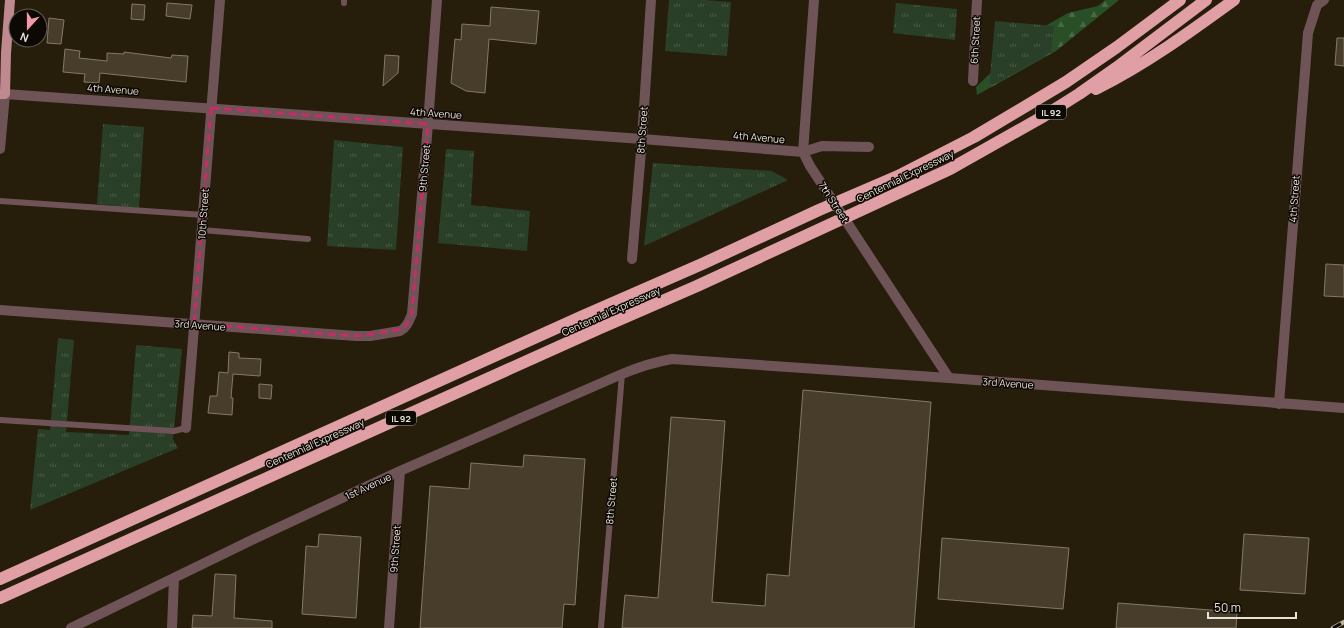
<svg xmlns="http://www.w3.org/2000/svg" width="1344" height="628" font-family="Manrope,sans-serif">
<defs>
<pattern id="forest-firs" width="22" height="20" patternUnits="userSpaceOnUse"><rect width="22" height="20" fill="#294f27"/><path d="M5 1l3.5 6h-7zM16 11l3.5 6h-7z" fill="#486846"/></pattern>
<pattern id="park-tufts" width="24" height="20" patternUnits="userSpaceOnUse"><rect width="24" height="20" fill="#293f28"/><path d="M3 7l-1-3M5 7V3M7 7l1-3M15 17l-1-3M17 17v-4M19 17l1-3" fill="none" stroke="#485a46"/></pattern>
</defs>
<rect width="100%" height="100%" fill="#261d0b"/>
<path fill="url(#forest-firs)" d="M 1105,0 L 1119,0 L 1056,51 L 977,95 L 976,87 L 1031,34 L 1068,13 L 1098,6 Z"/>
<path fill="url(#park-tufts)" d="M 669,0 L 705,0 L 731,2 L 727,56 L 665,51 Z
M 896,3 L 957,9 L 955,40 L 893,33 Z
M 995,21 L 1054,26 L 1051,53 L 989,87 Z
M 103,124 L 144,127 L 139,208 L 97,204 Z
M 334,140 L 403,147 L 396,250 L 327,246 Z
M 446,149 L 474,151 L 471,205 L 530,211 L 527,251 L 438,243 Z
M 653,163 L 772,171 L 788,180 L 644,246 Z
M 58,338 L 74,340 L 66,432 L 129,435 L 136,345 L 182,349 L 173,439 L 178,448 L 30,510 L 38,429 L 50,430 Z"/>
<path fill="#483d2b" stroke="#857965" d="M 167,3 L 192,5 L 190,19 L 166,16 Z
M 132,4 L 145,5 L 144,20 L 131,19 Z
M 491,7 L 539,11 L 536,44 L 489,39 L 485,93 L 466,91 L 451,83 L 455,39 L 461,40 L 462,24 L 490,26 Z
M 49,18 L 64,20 L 61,44 L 47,43 Z
M 1337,38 L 1344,38 L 1344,66 L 1335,65 Z
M 65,49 L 80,51 L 79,58 L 107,61 L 107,53 L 124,54 L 124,52 L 171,58 L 172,55 L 188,56 L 186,82 L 100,73 L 99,83 L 84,82 L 85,74 L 63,72 Z
M 385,55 L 399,56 L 398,73 L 383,86 Z
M 1326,264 L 1344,265 L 1344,297 L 1324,296 Z
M 229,352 L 239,353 L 239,358 L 261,359 L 260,376 L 233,374 L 231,398 L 233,398 L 232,415 L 208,413 L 210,396 L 217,396 L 219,372 L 228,373 Z
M 259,384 L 272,385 L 271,399 L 259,398 Z
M 803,390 L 931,402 L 914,628 L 622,628 L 625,595 L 658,598 L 671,417 L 725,421 L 712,602 L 765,606 L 767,574 L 789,576 Z
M 524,455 L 585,459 L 575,605 L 564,604 L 562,628 L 420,628 L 430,486 L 469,489 L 471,463 L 523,467 Z
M 319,534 L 361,537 L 356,618 L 302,614 L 306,546 L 318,547 Z
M 1244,534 L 1309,538 L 1305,594 L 1240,590 Z
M 942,538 L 1069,548 L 1063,609 L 938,599 Z
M 215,574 L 236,575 L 234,618 L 272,621 L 272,628 L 192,628 L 193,615 L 212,616 Z
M 1118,603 L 1237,612 L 1236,628 L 1116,628 Z"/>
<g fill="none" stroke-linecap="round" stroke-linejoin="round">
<path stroke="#6f5457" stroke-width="6" d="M 344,3 L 344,0
M 0,201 L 204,215
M 202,230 L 308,239
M 0,420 L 174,431 L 186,428
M 601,628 L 622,374"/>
<path stroke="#6f5457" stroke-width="10" d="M 814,0 L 803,152 L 822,146 L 869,147
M 973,81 L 977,0
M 632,259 L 642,139 L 651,0
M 0,310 L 356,336 L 370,336 L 400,331 C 407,327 409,321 412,314 L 428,124
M 1279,404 L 1308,33 L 1317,5 L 1324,0
M 186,428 L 220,0
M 71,628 L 256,538 L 400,471 L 622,374 C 639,367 654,362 672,359 L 949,378 L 1344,408
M 172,628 L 174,578
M 389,628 L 400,471"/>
<path stroke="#6f5457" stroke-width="10" d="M 428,124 L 437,0
M 0,149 L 5,94 L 642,139 L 803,152 L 810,166 L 949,378"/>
<path stroke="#c0898f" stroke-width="10" d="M 0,94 L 5,94 L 6,53 L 10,0"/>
<path stroke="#e09ea5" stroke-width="12" d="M 1096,89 C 1146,64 1190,32 1234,0
M 0,579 L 583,316 L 702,264 L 819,210 L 898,176 L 974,137 L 1066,82 L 1117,47 L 1180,0
M 0,598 L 598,329 L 697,286 L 950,169 L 1044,116 L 1079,94 L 1116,68 L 1206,0"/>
<defs>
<path id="rail" d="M 1333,628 L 1344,622"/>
</defs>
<use href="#rail" stroke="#b5aea1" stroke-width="4.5"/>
<use href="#rail" stroke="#0c0803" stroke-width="3" stroke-dasharray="9" stroke-linecap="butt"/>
</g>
<path fill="none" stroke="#c62c67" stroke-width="3" stroke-dasharray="8 5" stroke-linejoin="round" d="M 211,108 L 428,124 L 412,314 L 404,329 L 356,336 L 194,324 Z"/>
<g text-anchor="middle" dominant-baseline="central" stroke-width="3" stroke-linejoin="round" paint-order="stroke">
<g fill="#0c0803" stroke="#a6a197" stroke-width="1">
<rect x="1036" y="105" width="30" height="14" rx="3"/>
<rect x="386" y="411" width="30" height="14" rx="3"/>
</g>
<g font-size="9" font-weight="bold" fill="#e8e2d7">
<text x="1051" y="112">IL 92</text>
<text x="401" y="418">IL 92</text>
</g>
<g font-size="10" fill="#e8e2d7" stroke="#0c0803">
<text transform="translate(975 40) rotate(-87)">6th Street</text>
<text transform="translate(113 89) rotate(4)">4th Avenue</text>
<text transform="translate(436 113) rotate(4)">4th Avenue</text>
<text transform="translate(642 130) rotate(-86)">8th Street</text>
<text transform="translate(759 137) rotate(5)">4th Avenue</text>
<text transform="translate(424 168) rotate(-85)">9th Street</text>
<text transform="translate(905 176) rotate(-26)">Centennial Expressway</text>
<text transform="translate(1294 199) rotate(-86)">4th Street</text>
<text transform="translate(834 202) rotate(57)">7th Street</text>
<text transform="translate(203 214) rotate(-86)">10th Street</text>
<text transform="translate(611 311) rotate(-24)">Centennial Expressway</text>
<text transform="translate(200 325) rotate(4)">3rd Avenue</text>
<text transform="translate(1008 383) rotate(4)">3rd Avenue</text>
<text transform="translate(315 443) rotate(-24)">Centennial Expressway</text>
<text transform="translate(368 486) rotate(-25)">1st Avenue</text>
<text transform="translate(611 501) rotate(-85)">8th Street</text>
<text transform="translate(395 549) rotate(-86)">9th Street</text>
</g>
</g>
<g transform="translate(28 28) rotate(201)"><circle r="19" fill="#0c0803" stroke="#645f58"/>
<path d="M0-3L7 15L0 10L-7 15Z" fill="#f39aa7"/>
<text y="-6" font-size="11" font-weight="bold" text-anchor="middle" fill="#e8e2d7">N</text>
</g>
<path d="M1208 612v6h88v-6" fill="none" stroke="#e8e2d7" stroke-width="2"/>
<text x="1214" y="612" font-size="12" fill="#e8e2d7" stroke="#0c0803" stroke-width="3" paint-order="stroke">50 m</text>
</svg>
